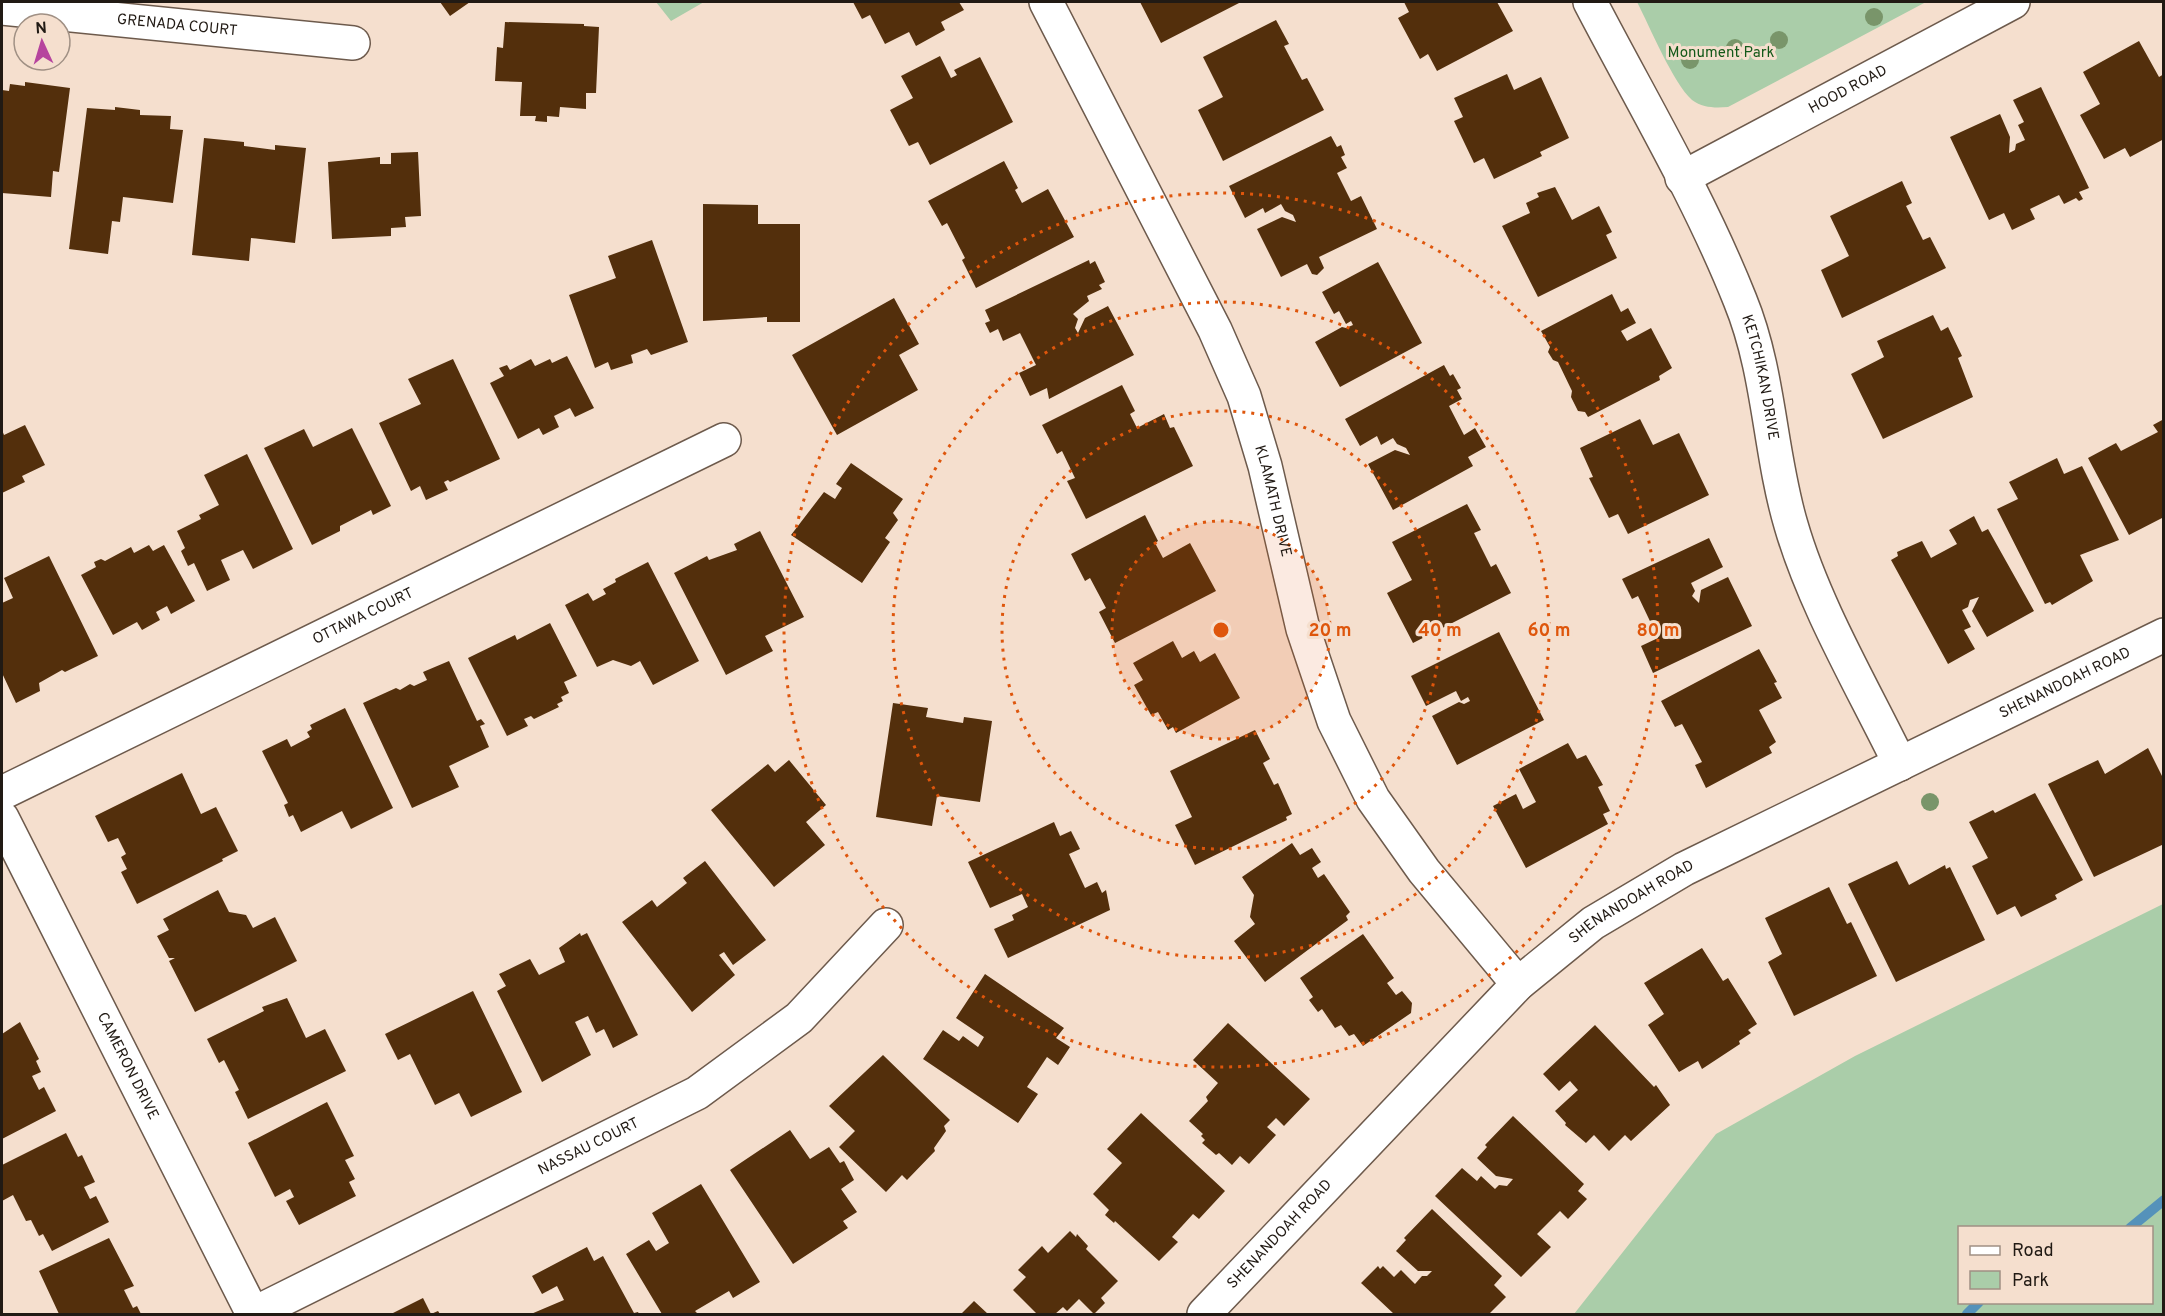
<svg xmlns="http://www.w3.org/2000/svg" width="2165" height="1316" font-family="Overpass,sans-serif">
<rect width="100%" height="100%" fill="#f5dfce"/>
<path fill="#aacda9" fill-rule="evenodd" d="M 656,2 L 704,2 L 671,21 Z
M 1637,2 L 1926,2 L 1728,107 C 1715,108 1703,108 1692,100 C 1673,83 1650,27 1637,2 Z
M 2163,904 L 2163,1314 L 1574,1314 L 1716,1134 L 1855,1056 ZM 1960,1228 L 2152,1228 L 2152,1302 L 1960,1302 Z"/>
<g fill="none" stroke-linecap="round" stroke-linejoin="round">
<path stroke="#5592ba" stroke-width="10" d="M 2130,1228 L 2164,1200
M 1967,1314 L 1979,1302"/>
</g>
<path fill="#532f0c" d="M 440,2 L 470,2 L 450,16 Z
M 853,2 L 959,2 L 964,10 L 941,22 L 945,30 L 916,46 L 909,32 L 885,44 L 870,15 L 862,19 Z
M 1140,2 L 1241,2 L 1161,43 Z
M 1404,2 L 1497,2 L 1513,31 L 1437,71 L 1428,54 L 1420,59 L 1398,18 L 1409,12 Z
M 1276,20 L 1289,44 L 1284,46 L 1302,80 L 1307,78 L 1324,110 L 1223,161 L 1198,110 L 1223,97 L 1203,57 Z
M 505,22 L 584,24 L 584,26 L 599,27 L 596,93 L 586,93 L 586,109 L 560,107 L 559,117 L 547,116 L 547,122 L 535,121 L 536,116 L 520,116 L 522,82 L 495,81 L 497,47 L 503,48 Z
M 2139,41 L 2159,77 L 2164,74 L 2164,139 L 2130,157 L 2125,148 L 2104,159 L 2080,115 L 2100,104 L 2083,72 Z
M 940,56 L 951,78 L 957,75 L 954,70 L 980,57 L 1013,122 L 930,165 L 918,142 L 909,146 L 890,110 L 913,98 L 901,76 Z
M 1507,74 L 1514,90 L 1541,77 L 1569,138 L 1540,152 L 1542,156 L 1494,179 L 1484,158 L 1474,163 L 1454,121 L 1463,117 L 1454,98 Z
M 25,82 L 70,88 L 59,172 L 53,171 L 51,197 L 2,193 L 2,90 L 9,91 L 10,84 L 25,86 Z
M 2041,87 L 2089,188 L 2079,192 L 2083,199 L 2079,201 L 2076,198 L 2064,204 L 2059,195 L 2030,209 L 2035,219 L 2012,230 L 2004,213 L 1989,220 L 1950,137 L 2000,114 L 2010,137 L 2009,153 L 2015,150 L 2016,144 L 2025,140 L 2018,125 L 2024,122 L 2013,100 Z
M 115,107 L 140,110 L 140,115 L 171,116 L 170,129 L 183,130 L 173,203 L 123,197 L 120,222 L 112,221 L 108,254 L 69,249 L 87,108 L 115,110 Z
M 1331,136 L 1337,147 L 1341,145 L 1345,155 L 1341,157 L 1347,168 L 1337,173 L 1351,201 L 1361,196 L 1377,229 L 1319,257 L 1324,268 L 1317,275 L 1312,274 L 1307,264 L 1281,277 L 1257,229 L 1282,217 L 1296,222 L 1293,215 L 1285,211 L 1281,204 L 1265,213 L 1263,208 L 1245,218 L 1229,186 Z
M 204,138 L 244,142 L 244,146 L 275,150 L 275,145 L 306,148 L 295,243 L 251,238 L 249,261 L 192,255 Z
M 418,152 L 421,216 L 405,217 L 406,227 L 391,228 L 391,236 L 332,239 L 328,162 L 380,157 L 380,164 L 391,164 L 391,153 Z
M 1004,161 L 1018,188 L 1015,190 L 1022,203 L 1048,189 L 1074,237 L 976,288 L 962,260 L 965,258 L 947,223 L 942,226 L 928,201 Z
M 1902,181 L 1912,203 L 1906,206 L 1923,240 L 1930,237 L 1946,268 L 1842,318 L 1821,270 L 1849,256 L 1830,216 Z
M 1555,187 L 1572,220 L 1599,206 L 1612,232 L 1606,235 L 1617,258 L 1538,297 L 1502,226 L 1530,213 L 1526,203 L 1539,197 L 1537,193 Z
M 703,204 L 758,205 L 758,224 L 800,224 L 800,322 L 767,322 L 767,317 L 703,321 Z
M 652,240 L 688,342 L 651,355 L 647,349 L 631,355 L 633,363 L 611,370 L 608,362 L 595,368 L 569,295 L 616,278 L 608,256 Z
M 1089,260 L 1090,264 L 1095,261 L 1105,282 L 1099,285 L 1102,289 L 1087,296 L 1089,301 L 1073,314 L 1078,319 L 1075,328 L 1078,333 L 1085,318 L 1108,306 L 1134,355 L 1049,399 L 1047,388 L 1030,396 L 1019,373 L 1036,365 L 1020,333 L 1003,341 L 998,329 L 990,333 L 985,323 L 990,321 L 985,310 Z
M 1378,262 L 1422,343 L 1340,387 L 1315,342 L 1342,327 L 1346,328 L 1353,325 L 1351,321 L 1346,324 L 1339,311 L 1334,314 L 1322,292 Z
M 1612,294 L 1621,312 L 1628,308 L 1636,323 L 1621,331 L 1627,341 L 1651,328 L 1672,368 L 1659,376 L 1660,380 L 1588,417 L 1585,412 L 1578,411 L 1571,397 L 1572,391 L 1558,362 L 1553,360 L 1548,352 L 1550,347 L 1541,331 Z
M 894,298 L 919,344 L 899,355 L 918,390 L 837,435 L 792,355 Z
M 1933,315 L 1941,331 L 1948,327 L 1962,356 L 1958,358 L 1973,397 L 1883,439 L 1851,374 L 1884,357 L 1877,341 Z
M 567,356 L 594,408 L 575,417 L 570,408 L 554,416 L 559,427 L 543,435 L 539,428 L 518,439 L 490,383 L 504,376 L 499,368 L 507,365 L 510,370 L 531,359 L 535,366 L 550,359 L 552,363 Z
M 453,359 L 500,459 L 450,482 L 448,480 L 444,482 L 448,490 L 426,500 L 420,486 L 411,491 L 379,423 L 421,404 L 408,379 Z
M 1444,365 L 1450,376 L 1453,374 L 1461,388 L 1457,390 L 1462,399 L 1449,406 L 1464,435 L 1475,428 L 1486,447 L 1468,457 L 1473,466 L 1393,510 L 1368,464 L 1395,450 L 1410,455 L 1406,448 L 1397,444 L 1393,438 L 1381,445 L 1377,436 L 1360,446 L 1345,419 Z
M 1122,385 L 1135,411 L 1130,414 L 1137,428 L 1164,414 L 1170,428 L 1174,427 L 1193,466 L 1086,519 L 1067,481 L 1075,478 L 1062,451 L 1057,454 L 1042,425 Z
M 1640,419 L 1653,445 L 1679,433 L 1709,495 L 1628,534 L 1618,514 L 1609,518 L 1589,478 L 1593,477 L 1580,448 Z
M 2164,419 L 2164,517 L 2129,535 L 2088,458 L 2116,443 L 2121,451 L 2158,432 L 2153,425 Z
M 25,425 L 45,465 L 22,476 L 25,482 L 2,493 L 2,430 L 4,435 Z
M 352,428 L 391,506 L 373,515 L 371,510 L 340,526 L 340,531 L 312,545 L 264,448 L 304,429 L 313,447 Z
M 247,454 L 293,549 L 253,569 L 243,550 L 221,560 L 230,580 L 207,591 L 194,563 L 188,566 L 181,551 L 185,548 L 177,531 L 201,519 L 199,515 L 219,505 L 204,475 Z
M 2057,458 L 2064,474 L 2082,466 L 2119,540 L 2080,555 L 2093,581 L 2052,605 L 2050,602 L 2045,604 L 1997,509 L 2018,499 L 2009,482 Z
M 851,463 L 903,499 L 893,513 L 898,520 L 885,538 L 890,542 L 862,583 L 791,535 L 824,492 L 835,499 L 842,488 L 836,484 Z
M 1467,504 L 1481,530 L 1474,533 L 1491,567 L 1496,564 L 1511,593 L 1413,643 L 1387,593 L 1412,580 L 1392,542 Z
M 1145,515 L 1158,541 L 1155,543 L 1163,558 L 1190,543 L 1216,591 L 1115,643 L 1099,612 L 1106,608 L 1090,578 L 1085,581 L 1071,554 Z
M 1974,516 L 1982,532 L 1988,529 L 2034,611 L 1987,637 L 1972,611 L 1979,597 L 1970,600 L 1968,607 L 1962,610 L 1971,627 L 1964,630 L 1975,649 L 1948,664 L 1891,560 L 1898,556 L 1897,552 L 1922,541 L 1931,558 L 1957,544 L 1949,530 Z
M 760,531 L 804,617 L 765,636 L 773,651 L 726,675 L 674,573 L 707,556 L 709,560 L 737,550 L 734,544 Z
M 1709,538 L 1723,567 L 1691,583 L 1695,591 L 1692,596 L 1699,603 L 1701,590 L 1728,577 L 1752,626 L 1653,673 L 1641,646 L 1658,638 L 1638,596 L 1632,599 L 1622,579 Z
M 149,545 L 153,551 L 164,545 L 195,601 L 171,614 L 167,606 L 156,612 L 160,620 L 142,630 L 137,622 L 113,635 L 81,575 L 96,567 L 94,562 L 101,559 L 105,561 L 131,547 L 134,553 Z
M 49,556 L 98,656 L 65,672 L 62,670 L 39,683 L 40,691 L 16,703 L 2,673 L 2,603 L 13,598 L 4,578 Z
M 648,562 L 699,661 L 653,685 L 640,661 L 631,666 L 613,660 L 597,667 L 565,605 L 588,593 L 593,601 L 606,594 L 603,589 L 616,582 L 615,579 Z
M 550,623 L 577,676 L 564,682 L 569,693 L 561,697 L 563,701 L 557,704 L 559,707 L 534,719 L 531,716 L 524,719 L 528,726 L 507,736 L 468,658 L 515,635 L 517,640 Z
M 1499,632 L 1544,720 L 1457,765 L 1432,716 L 1459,702 L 1464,704 L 1470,701 L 1468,697 L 1461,701 L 1456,691 L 1426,706 L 1411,676 Z
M 1173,641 L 1182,658 L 1194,651 L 1200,662 L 1215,653 L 1240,698 L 1176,733 L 1173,727 L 1168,730 L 1158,712 L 1151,715 L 1134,685 L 1143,680 L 1133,663 Z
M 1759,649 L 1777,682 L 1774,683 L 1782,698 L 1759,710 L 1776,742 L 1769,747 L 1772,753 L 1706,788 L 1695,765 L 1702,762 L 1682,724 L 1675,727 L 1661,701 Z
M 449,661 L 477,721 L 481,719 L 485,724 L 480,726 L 489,747 L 449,766 L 459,787 L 412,808 L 363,703 L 396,688 L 400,690 L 410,684 L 414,686 L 427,680 L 423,672 Z
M 893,703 L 928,708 L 926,717 L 963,723 L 964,717 L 992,721 L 980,802 L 937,796 L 932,826 L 876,817 Z
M 345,708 L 393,808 L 351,829 L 342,811 L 301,832 L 293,815 L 289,817 L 284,805 L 288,803 L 262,751 L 287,739 L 291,747 L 310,737 L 307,732 L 312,729 L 310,725 Z
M 1255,730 L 1270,759 L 1263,763 L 1274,785 L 1278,783 L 1292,814 L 1286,817 L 1287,820 L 1195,865 L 1175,825 L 1192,817 L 1170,771 Z
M 1568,743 L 1577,759 L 1586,755 L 1603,785 L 1598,787 L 1610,811 L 1603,814 L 1608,824 L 1526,868 L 1493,806 L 1516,794 L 1523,809 L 1536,802 L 1519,769 Z
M 2148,748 L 2164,780 L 2164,844 L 2094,877 L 2048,784 L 2098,760 L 2105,774 Z
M 789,760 L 826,805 L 806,822 L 825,845 L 774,887 L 711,810 L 768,764 L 775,772 Z
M 182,773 L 201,814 L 216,807 L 238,851 L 222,859 L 223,861 L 137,904 L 121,872 L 127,869 L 121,857 L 126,854 L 118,838 L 108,842 L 95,816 Z
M 2035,793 L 2083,880 L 2055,895 L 2057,899 L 2021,917 L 2015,906 L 1997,915 L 1972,866 L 1988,858 L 1969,822 L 1993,810 L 1995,813 Z
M 1054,822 L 1060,836 L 1071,831 L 1080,849 L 1069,854 L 1085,888 L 1097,882 L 1102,893 L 1106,890 L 1110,910 L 1008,958 L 994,929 L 1014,920 L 1012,915 L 1028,907 L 1022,894 L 990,908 L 968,862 Z
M 1292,843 L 1300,855 L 1312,848 L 1321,862 L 1312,868 L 1318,878 L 1324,874 L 1350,912 L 1346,916 L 1348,920 L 1265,982 L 1234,941 L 1255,924 L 1250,917 L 1254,895 L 1242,877 Z
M 705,861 L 766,940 L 733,965 L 724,952 L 719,955 L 735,975 L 692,1012 L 622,922 L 652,900 L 657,907 L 687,883 L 683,878 Z
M 1897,861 L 1909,885 L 1945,865 L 1946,869 L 1950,867 L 1985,940 L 1896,982 L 1848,884 Z
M 1829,887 L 1847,924 L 1851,922 L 1877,976 L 1794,1016 L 1768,962 L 1782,954 L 1765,918 Z
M 218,890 L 229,912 L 246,915 L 253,928 L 275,917 L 297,961 L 195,1012 L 169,961 L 175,958 L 169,958 L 157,936 L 169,930 L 163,919 Z
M 580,933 L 581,936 L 587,933 L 638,1035 L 613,1048 L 604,1029 L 596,1033 L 588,1016 L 575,1022 L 591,1055 L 542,1082 L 497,991 L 506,986 L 499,974 L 530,959 L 539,975 L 565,962 L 559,948 Z
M 1363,934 L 1394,978 L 1387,983 L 1396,995 L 1402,991 L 1412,1003 L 1411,1013 L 1363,1046 L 1354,1034 L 1349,1036 L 1341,1025 L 1335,1028 L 1322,1009 L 1318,1012 L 1309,1000 L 1313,997 L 1300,978 Z
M 1702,948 L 1723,981 L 1728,978 L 1757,1024 L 1748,1030 L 1751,1033 L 1739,1041 L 1740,1044 L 1702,1069 L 1698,1061 L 1679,1072 L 1648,1025 L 1664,1014 L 1644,983 Z
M 985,974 L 1064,1028 L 1056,1038 L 1070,1047 L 1058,1065 L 1047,1057 L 1027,1087 L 1038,1094 L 1018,1123 L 923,1059 L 943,1030 L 959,1041 L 963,1036 L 978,1047 L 984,1037 L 956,1018 Z
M 473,991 L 522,1092 L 471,1117 L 459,1093 L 435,1105 L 410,1054 L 398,1060 L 385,1034 Z
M 287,998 L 306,1038 L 325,1029 L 346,1071 L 248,1119 L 235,1092 L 239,1090 L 224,1060 L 219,1063 L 207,1039 L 264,1011 L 262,1007 Z
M 20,1022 L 39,1059 L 36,1061 L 41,1072 L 32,1076 L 39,1090 L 44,1087 L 56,1111 L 2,1139 L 2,1034 Z
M 1228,1023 L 1310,1099 L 1284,1126 L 1276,1118 L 1267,1127 L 1276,1135 L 1249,1164 L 1240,1156 L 1232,1165 L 1219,1153 L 1216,1155 L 1202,1143 L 1205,1140 L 1201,1136 L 1203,1134 L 1189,1121 L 1208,1101 L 1206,1097 L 1218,1083 L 1193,1060 Z
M 1595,1025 L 1654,1087 L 1656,1085 L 1670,1105 L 1631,1141 L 1625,1135 L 1609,1151 L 1594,1135 L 1586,1143 L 1565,1125 L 1566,1123 L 1555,1111 L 1578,1090 L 1570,1081 L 1559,1091 L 1543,1074 Z
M 883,1055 L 950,1120 L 944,1126 L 946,1131 L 934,1148 L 935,1151 L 907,1180 L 902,1175 L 886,1192 L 839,1147 L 855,1131 L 829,1106 Z
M 327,1102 L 354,1156 L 345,1160 L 355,1179 L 349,1182 L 356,1196 L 299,1225 L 286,1201 L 294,1197 L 290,1189 L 275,1197 L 248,1143 Z
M 1141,1113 L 1225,1191 L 1199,1219 L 1193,1214 L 1172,1237 L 1178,1242 L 1159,1261 L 1115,1221 L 1114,1223 L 1105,1215 L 1109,1210 L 1093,1194 L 1122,1163 L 1107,1149 Z
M 1513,1116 L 1584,1184 L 1578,1191 L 1587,1199 L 1568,1219 L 1560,1211 L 1537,1234 L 1551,1247 L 1521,1277 L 1435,1196 L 1462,1168 L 1477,1181 L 1481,1176 L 1495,1189 L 1499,1185 L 1507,1186 L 1513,1179 L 1496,1176 L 1477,1158 L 1487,1147 L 1485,1145 Z
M 790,1130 L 810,1159 L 829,1147 L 840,1163 L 844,1161 L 854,1180 L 841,1189 L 857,1212 L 843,1221 L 848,1228 L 793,1264 L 730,1170 Z
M 66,1133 L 78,1157 L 82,1155 L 95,1182 L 84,1187 L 90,1199 L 96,1196 L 109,1222 L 52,1251 L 43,1234 L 39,1236 L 31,1220 L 26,1221 L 13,1195 L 2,1201 L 2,1165 Z
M 701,1184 L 760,1282 L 733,1298 L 729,1291 L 695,1311 L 698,1314 L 662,1314 L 626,1254 L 649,1240 L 656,1251 L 669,1243 L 652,1213 Z
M 1432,1209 L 1502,1276 L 1494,1285 L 1506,1297 L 1489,1314 L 1394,1314 L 1361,1283 L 1378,1266 L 1380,1269 L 1383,1266 L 1394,1277 L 1401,1270 L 1415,1284 L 1422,1276 L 1427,1276 L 1432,1271 L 1418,1271 L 1396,1251 L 1406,1240 L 1404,1238 Z
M 1070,1231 L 1076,1237 L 1077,1234 L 1088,1246 L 1086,1249 L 1118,1281 L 1101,1298 L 1105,1303 L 1094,1314 L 1079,1299 L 1067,1311 L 1063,1307 L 1055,1314 L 1037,1314 L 1013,1290 L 1026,1277 L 1018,1270 L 1042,1246 L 1048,1253 Z
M 109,1238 L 134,1286 L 124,1290 L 133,1308 L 137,1306 L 141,1314 L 59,1314 L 39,1271 Z
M 587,1247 L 594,1261 L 603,1256 L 634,1313 L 638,1312 L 639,1314 L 531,1314 L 564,1300 L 557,1286 L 542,1294 L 532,1276 Z
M 423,1298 L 431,1314 L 438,1311 L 440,1314 L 391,1314 Z
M 974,1301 L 988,1314 L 961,1314 Z"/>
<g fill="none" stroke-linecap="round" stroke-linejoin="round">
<defs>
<g id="street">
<path id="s1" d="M 1046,2 L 1215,330 L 1244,396 L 1265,466 L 1303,629 L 1334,721 L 1373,799 L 1424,871 L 1518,984"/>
<path id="s2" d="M 1590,2 C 1641,100 1699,197 1740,300 C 1770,373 1769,451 1791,525 C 1814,605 1863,688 1900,764"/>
<path id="s3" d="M 2,8 L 353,43"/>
<path id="s4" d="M 1682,178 L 2013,2"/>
<path id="s5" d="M 2,793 L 724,440"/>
<path id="s6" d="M 2,818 L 253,1314"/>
<path id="s7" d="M 253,1314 L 697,1093 L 799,1018 L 886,925"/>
<path id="s8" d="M 1204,1314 L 1518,984 L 1593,923 L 1684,869 L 2164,635"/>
</g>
</defs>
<use href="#street" stroke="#6d5a4c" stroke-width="36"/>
<use href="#street" stroke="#fff" stroke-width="33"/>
</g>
<g fill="#79956a">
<circle cx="1874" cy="17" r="9"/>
<circle cx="1779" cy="40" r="9"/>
<circle cx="1735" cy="48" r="9"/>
<circle cx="1690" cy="60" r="9"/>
<circle cx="1930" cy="802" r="9"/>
</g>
<circle cx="1221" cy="630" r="109" fill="#de560c" fill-opacity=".12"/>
<g fill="none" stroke="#de560c" stroke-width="3" stroke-dasharray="3 6">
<circle cx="1221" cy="630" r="109"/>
<circle cx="1221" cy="630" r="219"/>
<circle cx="1221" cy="630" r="328"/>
<circle cx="1221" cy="630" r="437"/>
</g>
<g text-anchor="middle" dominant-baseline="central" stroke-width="6" stroke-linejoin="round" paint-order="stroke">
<g font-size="15" fill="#211a14" stroke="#f5dfce">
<text stroke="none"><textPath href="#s3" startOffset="176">GRENADA COURT</textPath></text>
<text stroke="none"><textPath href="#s4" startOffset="188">HOOD ROAD</textPath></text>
<text stroke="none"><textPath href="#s2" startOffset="414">KETCHIKAN DRIVE</textPath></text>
<text stroke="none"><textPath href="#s1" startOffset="550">KLAMATH DRIVE</textPath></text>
<text stroke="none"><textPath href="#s5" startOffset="402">OTTAWA COURT</textPath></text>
<text stroke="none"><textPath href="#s8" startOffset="1082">SHENANDOAH ROAD</textPath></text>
<text stroke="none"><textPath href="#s8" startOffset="596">SHENANDOAH ROAD</textPath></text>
<text stroke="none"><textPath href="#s6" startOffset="278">CAMERON DRIVE</textPath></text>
<text stroke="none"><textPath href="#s7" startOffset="375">NASSAU COURT</textPath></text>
<text stroke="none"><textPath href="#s8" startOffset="110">SHENANDOAH ROAD</textPath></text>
</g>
<g font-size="15" fill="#135919" stroke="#f5dfce">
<text x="1721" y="53">Monument Park</text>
</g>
</g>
<circle cx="1221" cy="630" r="9" fill="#de560c" stroke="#f5dfce" stroke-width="3"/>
<g font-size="18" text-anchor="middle" font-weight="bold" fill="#de560c" stroke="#f5dfce" stroke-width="6" stroke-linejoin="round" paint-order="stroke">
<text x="1330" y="636">20 m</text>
<text x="1440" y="636">40 m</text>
<text x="1549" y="636">60 m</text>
<text x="1658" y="636">80 m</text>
</g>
<rect width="2165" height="1316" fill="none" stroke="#211a14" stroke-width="6"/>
<rect x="1958" y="1226" width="195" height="78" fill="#f5dfce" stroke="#a09084" stroke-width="1.5"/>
<rect x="1970" y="1246" width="30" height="9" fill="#ffffff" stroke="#a09084" stroke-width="1.5"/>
<text x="2012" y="1256" font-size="18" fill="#211a14">Road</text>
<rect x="1970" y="1271" width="30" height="18" fill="#aacda9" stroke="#a09084" stroke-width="1.5"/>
<text x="2012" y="1286" font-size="18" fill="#211a14">Park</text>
<g transform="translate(42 42) rotate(356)"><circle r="28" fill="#f5dfce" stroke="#a09084" stroke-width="1.5"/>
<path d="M0-4.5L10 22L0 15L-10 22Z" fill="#b6449e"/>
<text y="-9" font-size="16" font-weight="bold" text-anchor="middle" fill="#211a14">N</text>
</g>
</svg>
